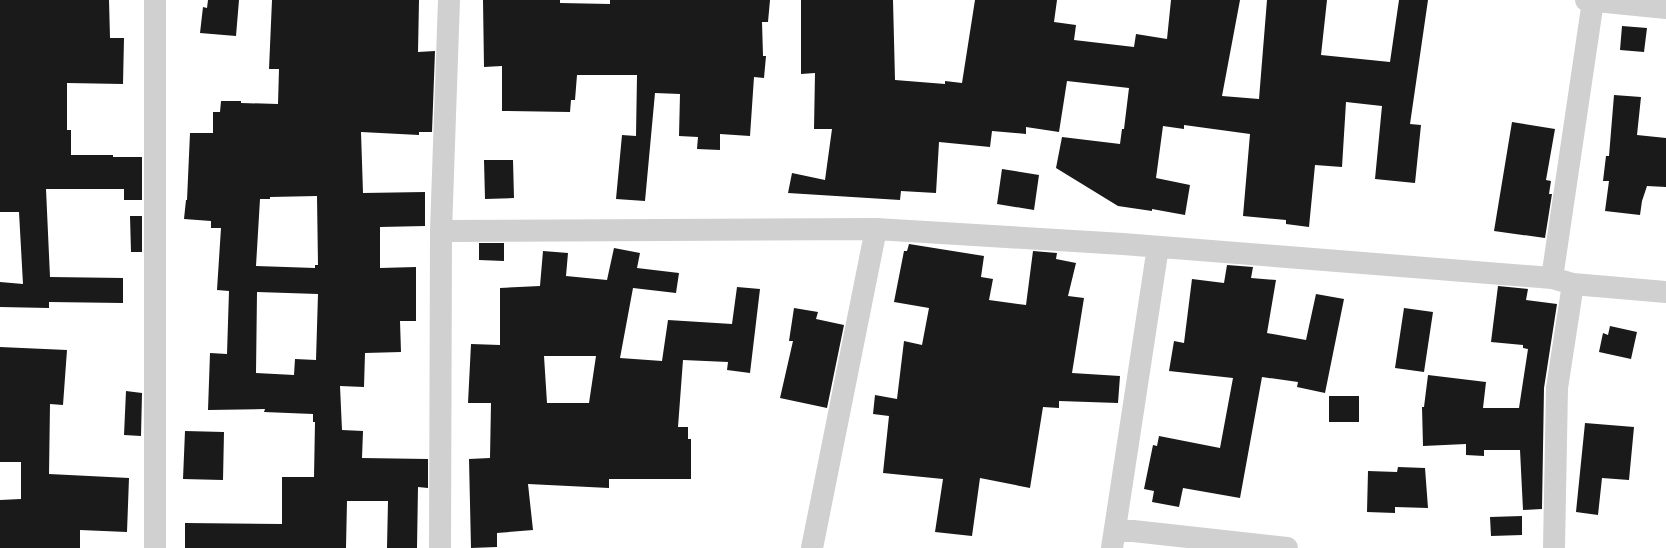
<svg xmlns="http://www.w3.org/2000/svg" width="1666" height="548" font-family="Barlow,sans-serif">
<rect width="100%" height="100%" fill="#fff"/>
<path fill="#1a1a1a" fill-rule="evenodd" d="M 0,0 L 109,0 L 110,38 L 124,38 L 123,84 L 67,83 L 67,130 L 71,130 L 71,155 L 113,155 L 113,157 L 142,157 L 142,200 L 124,200 L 124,189 L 46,189 L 50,277 L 123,278 L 123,303 L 49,302 L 49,308 L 0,307 L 0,282 L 23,284 L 19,212 L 0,212 Z
M 208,0 L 239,0 L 236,36 L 200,33 L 203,7 L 207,8 Z
M 272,0 L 419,0 L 418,52 L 435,51 L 432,132 L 419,132 L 419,135 L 361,132 L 363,193 L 425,192 L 425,226 L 380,227 L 380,268 L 416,267 L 416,321 L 400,321 L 401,352 L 365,353 L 364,387 L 340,386 L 342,430 L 363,431 L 362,458 L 428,459 L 428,488 L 418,487 L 417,548 L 387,548 L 388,501 L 347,501 L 346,548 L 185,548 L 185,523 L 282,524 L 282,477 L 314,477 L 315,422 L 313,422 L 313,414 L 264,412 L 265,409 L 208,410 L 210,353 L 227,354 L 229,291 L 217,290 L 221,228 L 211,228 L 211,221 L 184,219 L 186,200 L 187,200 L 190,133 L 213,133 L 213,112 L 220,112 L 221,101 L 241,101 L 241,103 L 278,104 L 279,69 L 269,69 ZM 317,196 L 318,265 L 315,265 L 315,268 L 256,266 L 260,199 L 270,199 L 270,197 ZM 257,292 L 318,294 L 316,360 L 295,359 L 294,375 L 256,373 Z
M 483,0 L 560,0 L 560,3 L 610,4 L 610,0 L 770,0 L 768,22 L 762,22 L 763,56 L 766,56 L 764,78 L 754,77 L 750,136 L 720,134 L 720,150 L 697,149 L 698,137 L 679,136 L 680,94 L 655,93 L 645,201 L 616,199 L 622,135 L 636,136 L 637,75 L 577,75 L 575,100 L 571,100 L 570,112 L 502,111 L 502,66 L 484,67 Z
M 801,0 L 893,0 L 895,80 L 945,84 L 945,81 L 962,83 L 975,0 L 1057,0 L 1054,22 L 1076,25 L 1074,40 L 1134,47 L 1136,34 L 1167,39 L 1171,0 L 1240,0 L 1222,96 L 1259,99 L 1267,0 L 1327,0 L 1321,55 L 1390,62 L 1399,0 L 1428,0 L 1410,124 L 1421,125 L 1415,183 L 1375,179 L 1382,106 L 1346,102 L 1342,167 L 1315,165 L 1309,227 L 1286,224 L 1286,220 L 1243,216 L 1250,134 L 1184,125 L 1184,129 L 1163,126 L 1156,178 L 1190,185 L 1185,215 L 1152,209 L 1152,211 L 1118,206 L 1056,168 L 1062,137 L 1120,144 L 1122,129 L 1124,129 L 1129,88 L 1067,81 L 1059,132 L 1026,127 L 1026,134 L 992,131 L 990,147 L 939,142 L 936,193 L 901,191 L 900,200 L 788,193 L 792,173 L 825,180 L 832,129 L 814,129 L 815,73 L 801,74 Z
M 1622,26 L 1647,28 L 1644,52 L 1620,50 Z
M 1614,95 L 1641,97 L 1637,135 L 1666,138 L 1666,187 L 1647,186 L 1642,201 L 1640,215 L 1605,211 L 1609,181 L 1603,181 L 1606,156 L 1609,156 Z
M 1512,122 L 1555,129 L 1546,180 L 1551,181 L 1549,194 L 1552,194 L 1545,238 L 1494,231 Z
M 484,160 L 513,160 L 514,198 L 485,199 Z
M 1002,169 L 1039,175 L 1034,210 L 997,204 Z
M 130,216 L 142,216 L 142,252 L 131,252 Z
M 479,243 L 504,243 L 504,261 L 479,260 Z
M 909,244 L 984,256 L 981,277 L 993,279 L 989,300 L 1026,305 L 1033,251 L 1057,253 L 1056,259 L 1076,263 L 1068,296 L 1084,298 L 1072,373 L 1120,376 L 1118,403 L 1059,401 L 1059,408 L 1043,407 L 1030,488 L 980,478 L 972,536 L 935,532 L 943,479 L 883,473 L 889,416 L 873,414 L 875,395 L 897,399 L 904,341 L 922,345 L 929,308 L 894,302 L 904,251 L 907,251 Z
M 614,248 L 640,253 L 637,268 L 679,273 L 676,293 L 633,288 L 620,358 L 662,361 L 668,320 L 732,324 L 737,287 L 760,289 L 750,373 L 727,370 L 728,362 L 683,360 L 678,427 L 688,427 L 688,439 L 691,439 L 691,479 L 609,479 L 609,488 L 528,484 L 533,530 L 497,533 L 497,547 L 471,548 L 469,459 L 490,458 L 491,403 L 468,403 L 471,344 L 500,345 L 500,288 L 540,286 L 543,251 L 568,253 L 566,276 L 607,280 ZM 544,356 L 596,356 L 589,403 L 547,403 Z
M 1227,265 L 1253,267 L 1251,278 L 1276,280 L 1267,333 L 1306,340 L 1316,294 L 1344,299 L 1325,393 L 1297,387 L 1298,382 L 1262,377 L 1240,498 L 1183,488 L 1179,507 L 1152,502 L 1154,491 L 1144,489 L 1153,445 L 1157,446 L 1159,436 L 1220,448 L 1233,378 L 1169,371 L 1174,341 L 1184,343 L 1192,279 L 1224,283 Z
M 1498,286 L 1528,289 L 1526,300 L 1557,304 L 1544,388 L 1542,509 L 1523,510 L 1520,450 L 1484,450 L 1484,456 L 1466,455 L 1466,444 L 1423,446 L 1422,407 L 1424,407 L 1428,375 L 1486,382 L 1483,408 L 1519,408 L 1528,349 L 1523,348 L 1523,345 L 1491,342 Z
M 794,308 L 818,312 L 816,319 L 844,325 L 827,408 L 780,398 L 793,341 L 789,341 Z
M 1404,308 L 1433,312 L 1424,372 L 1395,368 Z
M 1610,326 L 1637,332 L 1631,359 L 1599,352 L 1603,333 L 1608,335 Z
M 0,347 L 67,350 L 63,405 L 50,404 L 49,474 L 129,478 L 127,532 L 80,530 L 80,548 L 0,548 L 0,500 L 21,499 L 21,462 L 0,462 Z
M 126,391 L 142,393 L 141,436 L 124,435 Z
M 1329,396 L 1359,396 L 1359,422 L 1329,422 Z
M 1585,423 L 1634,427 L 1629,480 L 1602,478 L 1598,515 L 1576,512 Z
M 185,431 L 224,432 L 223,480 L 183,479 Z
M 1398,467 L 1425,468 L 1428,508 L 1395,507 L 1395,513 L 1367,512 L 1368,471 L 1397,472 Z
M 1522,516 L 1522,535 L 1491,536 L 1490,517 Z"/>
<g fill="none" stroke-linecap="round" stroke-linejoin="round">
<path stroke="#d0d0d0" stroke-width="22" d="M 155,0 L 155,548
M 1586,0 L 1666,8
M 441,231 L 876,229 L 1123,244 L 1552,278 L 1573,284 L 1666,292
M 1552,278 L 1593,1
M 1115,529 L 1287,548
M 440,548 L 441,231 L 449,0
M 812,548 L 876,229
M 1112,548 L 1158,247
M 1554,548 L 1557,388 L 1573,284"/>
</g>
</svg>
